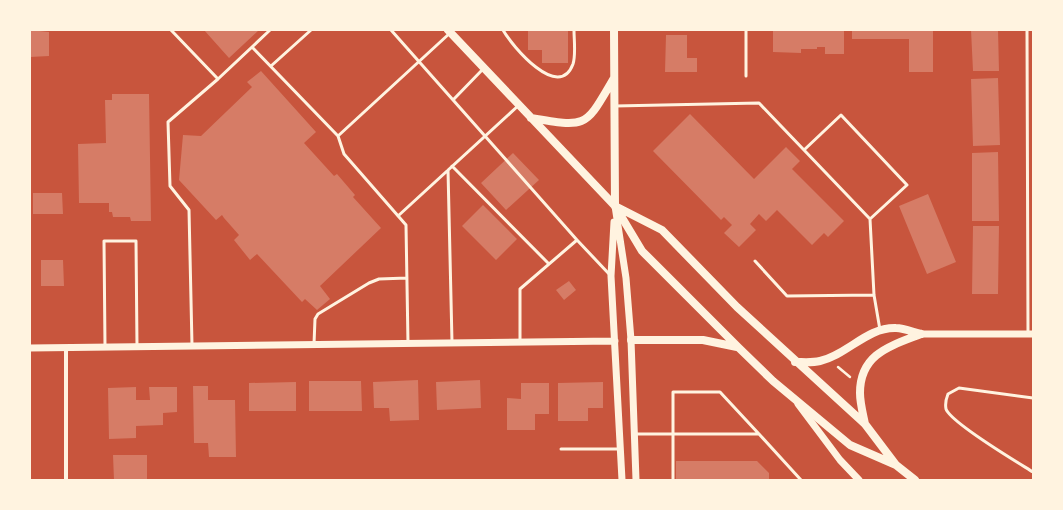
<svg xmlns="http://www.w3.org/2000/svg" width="1063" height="510" font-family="'Titillium Web',sans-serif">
<rect width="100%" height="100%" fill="#c8553d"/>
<path fill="#d67c66" d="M 30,30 L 49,32 L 49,56 L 30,57 Z
M 204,30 L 259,30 L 229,58 Z
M 528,30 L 568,30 L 568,63 L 542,63 L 542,50 L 528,50 Z
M 773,30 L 844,30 L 844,54 L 825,54 L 825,47 L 817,47 L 817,49 L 801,49 L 801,53 L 773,52 Z
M 852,30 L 933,30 L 933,72 L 909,72 L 909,39 L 852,39 Z
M 971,30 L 998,30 L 999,71 L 973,71 Z
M 666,35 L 687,35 L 687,58 L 697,58 L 697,72 L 665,72 Z
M 261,71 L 316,132 L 304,143 L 334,176 L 337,174 L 355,195 L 353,197 L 381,228 L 320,286 L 330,299 L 317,310 L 305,299 L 302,302 L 257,254 L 250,260 L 234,240 L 239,235 L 224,218 L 222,215 L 216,220 L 179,180 L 183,135 L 201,136 L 252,87 L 247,82 Z
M 998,78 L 1000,145 L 973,146 L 971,79 Z
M 112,94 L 149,94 L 151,221 L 131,221 L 130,217 L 113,217 L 112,212 L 109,212 L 109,203 L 79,203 L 78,144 L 106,143 L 105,100 L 112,100 Z
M 690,114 L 754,179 L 786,147 L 800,161 L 792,169 L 844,221 L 828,237 L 824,233 L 812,245 L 777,210 L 766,221 L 759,214 L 750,224 L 756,230 L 739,247 L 724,233 L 732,225 L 724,217 L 721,220 L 653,151 Z
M 998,152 L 999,221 L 972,221 L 972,153 Z
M 513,153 L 539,180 L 506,210 L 481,183 Z
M 33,193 L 62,193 L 63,214 L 33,214 Z
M 928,194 L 956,262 L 927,274 L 899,206 Z
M 483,205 L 517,239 L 496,260 L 462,226 Z
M 973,226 L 999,226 L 998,294 L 972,294 Z
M 41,260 L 63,260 L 64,286 L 41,286 Z
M 569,281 L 576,290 L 564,300 L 556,290 Z
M 418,380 L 419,420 L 390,421 L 389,408 L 374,408 L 373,382 Z
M 480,380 L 481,408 L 437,410 L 436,382 Z
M 309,381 L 361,381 L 362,411 L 309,411 Z
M 296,382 L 296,411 L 249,411 L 249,383 Z
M 603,382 L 603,408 L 588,408 L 588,421 L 558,421 L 558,383 Z
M 521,383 L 549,383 L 549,414 L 535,414 L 535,430 L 507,430 L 507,398 L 521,399 Z
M 193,386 L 208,386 L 208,400 L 235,400 L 236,457 L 209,457 L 208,443 L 194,443 Z
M 136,387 L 136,400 L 150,400 L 149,387 L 177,387 L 177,412 L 163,413 L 163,425 L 136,426 L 136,438 L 109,439 L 108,388 Z
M 113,455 L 147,455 L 147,480 L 114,480 Z
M 676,461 L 757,461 L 769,473 L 769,480 L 676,480 Z"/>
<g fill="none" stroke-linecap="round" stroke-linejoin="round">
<path stroke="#fff3e0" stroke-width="2.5" d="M 838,367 L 850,377"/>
<path stroke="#fff3e0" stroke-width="3" d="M 171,30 L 218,79 L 270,30
M 391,30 L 577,240 L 610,275
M 503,30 C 512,46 559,102 573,64 C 576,55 574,40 574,30
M 1027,30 L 1028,334
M 252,47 L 338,136 L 344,154 L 406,225 L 408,343
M 271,66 L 311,30
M 746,76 L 746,30
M 453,100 L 484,68
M 615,106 L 759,103 L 870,219 L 874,295 L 880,330
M 338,136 L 450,33
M 804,150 L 841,115 L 907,185 L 870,219
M 452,166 L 549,264
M 448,170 L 452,342
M 398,216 L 519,105
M 755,261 L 787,296 L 874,295
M 520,341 L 520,289 L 577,240
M 314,344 L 315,319 L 318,314 L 369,283 L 379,279 L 407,278
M 192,345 L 189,210 L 170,186 L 168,122 L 218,79
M 105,346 L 104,241 L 136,241 L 137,346
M 1033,398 L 959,388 L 948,394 C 946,399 945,404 946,409 C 951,423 1017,462 1033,472
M 635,434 L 759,434 L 801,480
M 561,449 L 620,449
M 673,480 L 673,392 L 720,392 L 759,434"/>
<path stroke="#fff3e0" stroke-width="4" d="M 66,347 L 66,480"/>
<path stroke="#fff3e0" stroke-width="7" d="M 615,206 L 626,278 L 631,340 L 636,480
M 614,222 L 611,276 L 622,480
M 921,334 L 1033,334
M 30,348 L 615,341
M 798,404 L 840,460 L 859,480"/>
<path stroke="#fff3e0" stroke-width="8" d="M 448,30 L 615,206 L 642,251 L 739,348 L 773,381 L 850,445 L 896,465 L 915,480
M 614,30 L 615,206
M 531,118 C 589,128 585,127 614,78
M 615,206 L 662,230 L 737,307 L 865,424 L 896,465
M 631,340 L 703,340 L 737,347
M 795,362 C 803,362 812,363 820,361 C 847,355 867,327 896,328 C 904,328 913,332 921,334
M 865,424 C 863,414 860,403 860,393 C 860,354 890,346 921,334"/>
</g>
<rect width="1063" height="510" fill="none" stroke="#fff3e0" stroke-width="62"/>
</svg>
